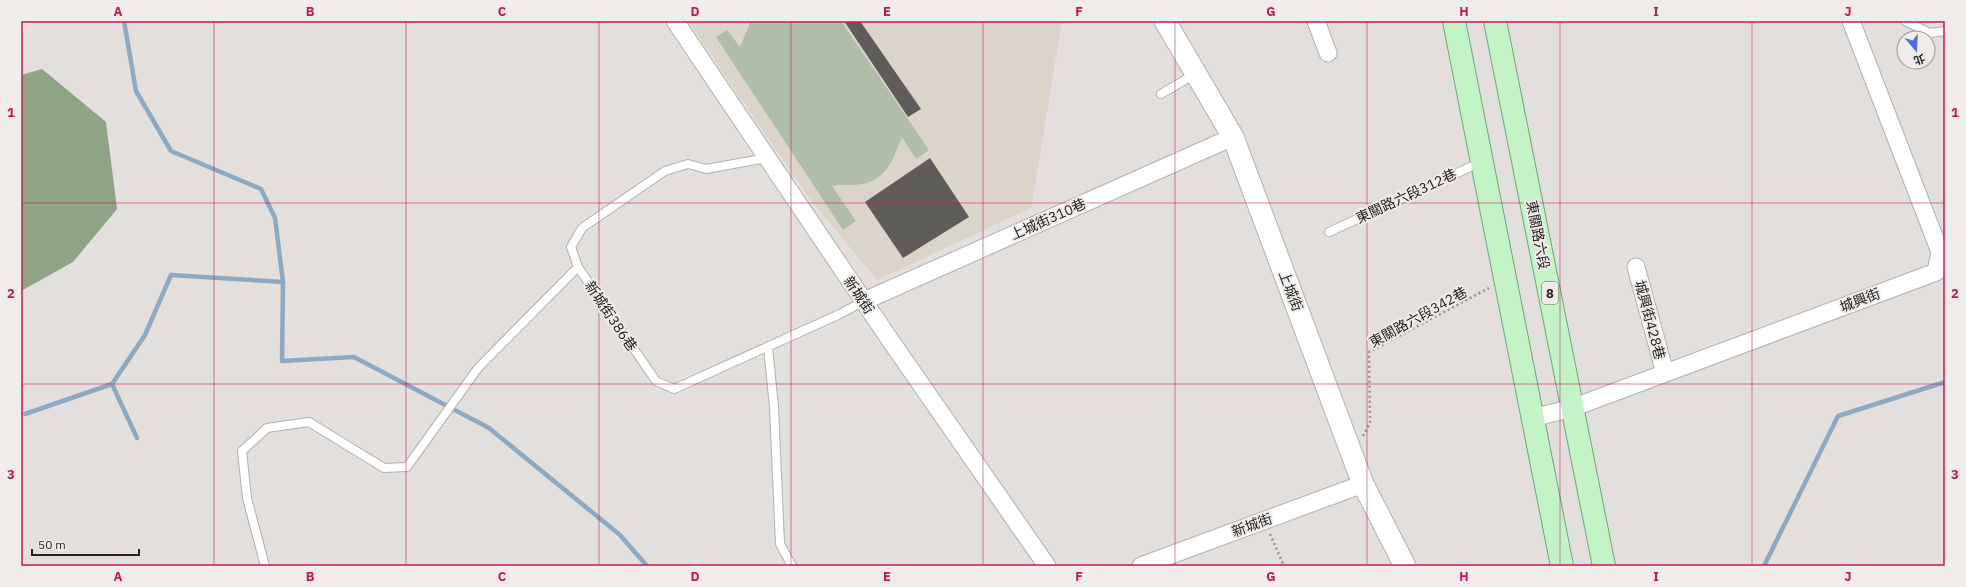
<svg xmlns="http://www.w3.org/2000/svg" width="1966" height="587" font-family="'IBM Plex Sans','Noto Sans TC',sans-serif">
<rect width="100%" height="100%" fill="#e2dfdc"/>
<path fill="#dbd4cb" d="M 688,21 L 1062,21 L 1031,208 L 877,280 L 809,198 Z"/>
<path fill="#afbda9" d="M 751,21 L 841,21 L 929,150 L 916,159 L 902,137 C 894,156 889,176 867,183 C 856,186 843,184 832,186 L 856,221 L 843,230 L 716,37 L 727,30 L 740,47 Z"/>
<path fill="#8fa385" d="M 42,69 L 106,122 L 117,209 L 73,262 L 21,291 L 21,75 Z"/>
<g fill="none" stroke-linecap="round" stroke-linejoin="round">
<path stroke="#8da9c1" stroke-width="4.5" d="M 124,21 L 136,91 L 171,151 L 261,189 L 275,218 L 283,282 L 282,361 L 354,357 L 489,428 L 620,535 L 647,566
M 112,384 L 137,438
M 25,414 L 112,384 L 145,335 L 171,275 L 283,282
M 1764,566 L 1838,416 L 1945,382"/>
</g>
<path fill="#5f5d5a" d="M 844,21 L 860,21 L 921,109 L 908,117 Z
M 930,158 L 969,217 L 903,258 L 865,202 Z"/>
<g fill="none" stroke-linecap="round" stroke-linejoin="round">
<defs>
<path id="service" d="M 1905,21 L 1930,33 L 1945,31
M 1161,94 L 1195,74
M 767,158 L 706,169 L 688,164 L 665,171 L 582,228 L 571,247 L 578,267 L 656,381 L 674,389 L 840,314 L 864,301
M 1329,232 L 1481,162
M 768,347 L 774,407 L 780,544 L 792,566
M 265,566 L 247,498 L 242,451 L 267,428 L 309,422 L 384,468 L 407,467 L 478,368 L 578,267"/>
<path id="minor" d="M 675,21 L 888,337 L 1047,566
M 1316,21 L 1328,53
M 1636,267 L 1665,373
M 864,301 L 1233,137
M 1533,418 L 1572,408 L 1936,272 L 1940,252 L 1851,21
M 1141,566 L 1363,484"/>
<path id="tertiary" d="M 1165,21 L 1233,137 L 1363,484 L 1405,566"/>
<path id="primary" d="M 1454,21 L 1562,566
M 1495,21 L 1604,566"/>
</defs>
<use href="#service" stroke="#b3b1ad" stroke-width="10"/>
<use href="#minor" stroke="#b3b1ad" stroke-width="19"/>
<use href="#tertiary" stroke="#b3b1ad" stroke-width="23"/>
<use href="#primary" stroke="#70a576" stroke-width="24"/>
<path stroke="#93918e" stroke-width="2.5" stroke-dasharray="2 3" stroke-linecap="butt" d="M 1363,436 L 1370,423 L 1369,352 L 1489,288
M 1270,534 L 1284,566"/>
<use href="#service" stroke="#fff" stroke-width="8"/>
<use href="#minor" stroke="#fff" stroke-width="17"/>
<use href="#tertiary" stroke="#fff" stroke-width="21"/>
<use href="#primary" stroke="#c2f4c8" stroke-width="22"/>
</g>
<path fill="none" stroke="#c2185b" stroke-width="1" stroke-opacity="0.55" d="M 214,21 L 214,566M 406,21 L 406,566M 599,21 L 599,566M 791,21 L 791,566M 983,21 L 983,566M 1175,21 L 1175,566M 1367,21 L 1367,566M 1560,21 L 1560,566M 1752,21 L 1752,566M 21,203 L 1945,203M 21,384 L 1945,384"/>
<g text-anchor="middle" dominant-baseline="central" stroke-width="4" stroke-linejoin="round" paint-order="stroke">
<rect fill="#efece9" stroke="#605f5d" stroke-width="1" x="1542" y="282" width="16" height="22" rx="3"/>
<g font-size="13" font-weight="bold" fill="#232221">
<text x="1550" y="293">8</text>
</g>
<g font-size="14" fill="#232221" stroke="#efece9">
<text transform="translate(1406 196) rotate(-25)">東關路六段312巷</text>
<text transform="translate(1048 219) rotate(-24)">上城街310巷</text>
<text transform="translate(1538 235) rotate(79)">東關路六段</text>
<text transform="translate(1291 291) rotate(69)">上城街</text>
<text transform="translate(859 295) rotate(56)">新城街</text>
<text transform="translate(1860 300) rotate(-21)">城興街</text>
<text transform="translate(611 316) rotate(56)">新城街386巷</text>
<text transform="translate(1418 317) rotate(-29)">東關路六段342巷</text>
<text transform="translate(1650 320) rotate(75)">城興街428巷</text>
<text transform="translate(1252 525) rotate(-20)">新城街</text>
</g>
</g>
<rect width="1966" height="587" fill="none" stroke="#efece9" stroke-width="44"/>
<g transform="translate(1916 50) rotate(161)"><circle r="19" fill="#efece9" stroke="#9d9b99"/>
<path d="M0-3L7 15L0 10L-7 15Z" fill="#5469df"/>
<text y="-6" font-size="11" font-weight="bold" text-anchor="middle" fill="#232221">北</text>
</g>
<path d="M32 549v6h107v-6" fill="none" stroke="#232221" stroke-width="2"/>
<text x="38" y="549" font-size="12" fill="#232221" stroke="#efece9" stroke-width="3" paint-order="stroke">50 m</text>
<rect x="22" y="22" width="1922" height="543" fill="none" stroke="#c2185b" stroke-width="1.5"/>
<g font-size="13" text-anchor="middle" font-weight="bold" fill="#c2185b">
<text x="118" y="16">A</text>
<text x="310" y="16">B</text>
<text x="502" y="16">C</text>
<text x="695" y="16">D</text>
<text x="887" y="16">E</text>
<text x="1079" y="16">F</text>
<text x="1271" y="16">G</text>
<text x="1464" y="16">H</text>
<text x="1656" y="16">I</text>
<text x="1848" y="16">J</text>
<text x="11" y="117">1</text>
<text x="1955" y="117">1</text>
<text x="11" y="298">2</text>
<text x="1955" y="298">2</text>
<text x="11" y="479">3</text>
<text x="1955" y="479">3</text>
<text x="118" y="581">A</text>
<text x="310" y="581">B</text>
<text x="502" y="581">C</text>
<text x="695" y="581">D</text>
<text x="887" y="581">E</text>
<text x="1079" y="581">F</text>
<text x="1271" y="581">G</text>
<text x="1464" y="581">H</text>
<text x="1656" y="581">I</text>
<text x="1848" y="581">J</text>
</g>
</svg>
